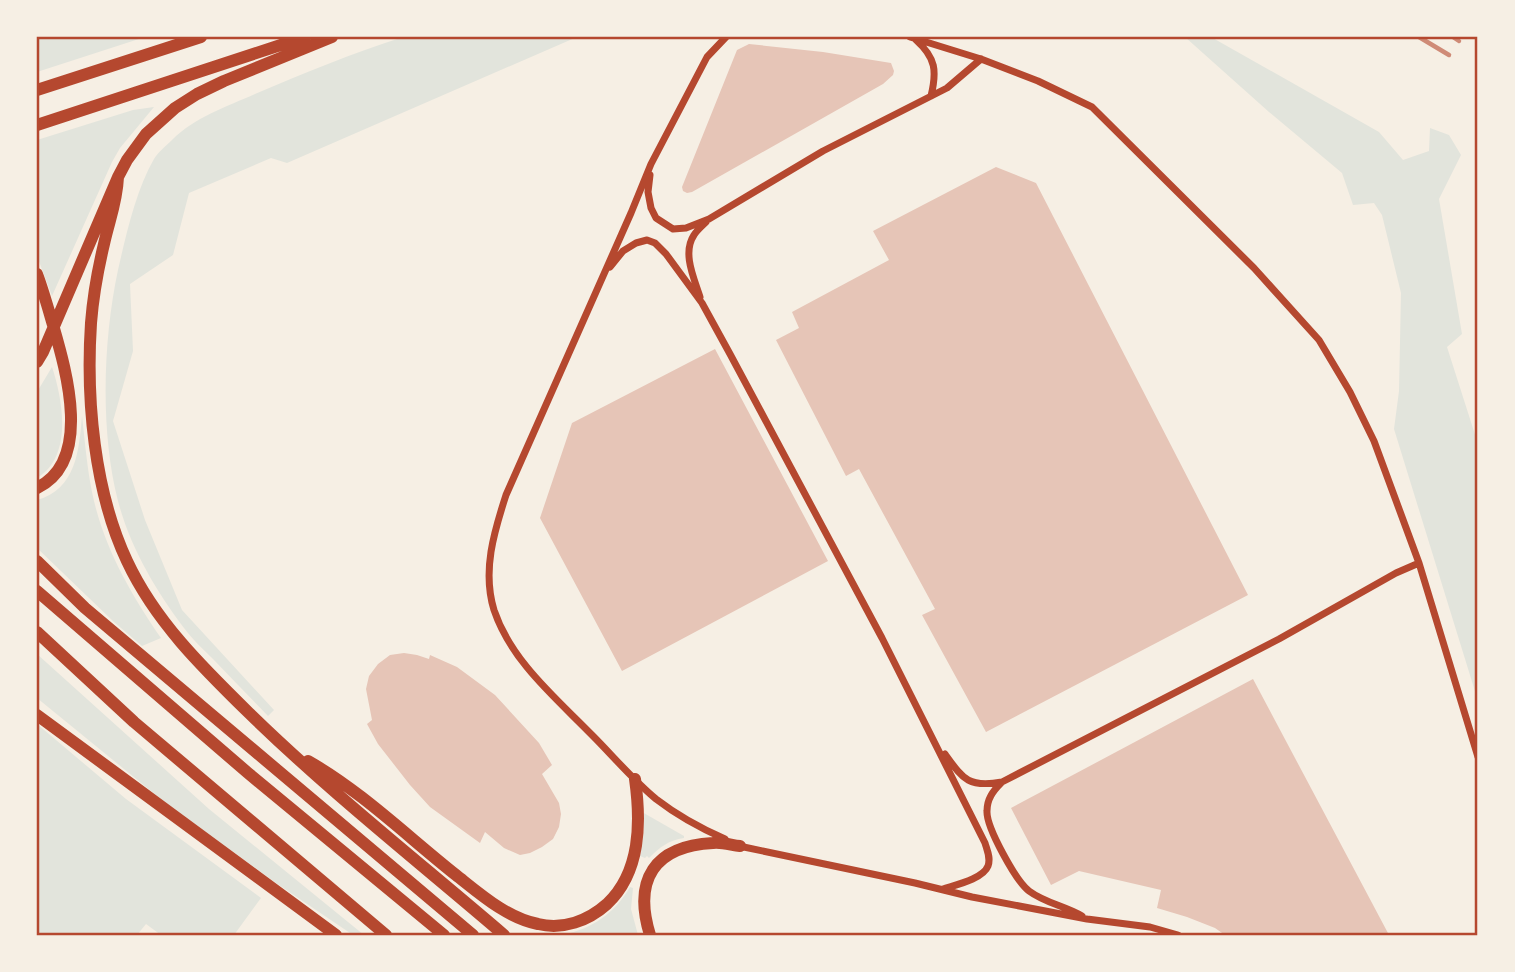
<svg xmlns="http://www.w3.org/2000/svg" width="1515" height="972" font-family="Helvetica,sans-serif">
<rect width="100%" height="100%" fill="#f6efe4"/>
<path fill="#e2e4dc" d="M 37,37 L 145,37 L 37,72 Z
M 403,37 L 577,37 L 287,163 L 271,158 L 189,193 L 173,255 L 130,284 L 133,351 L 113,421 L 145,520 L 182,610 L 274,710 L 268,716 C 250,697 231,678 213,659 C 203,649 192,639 184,628 C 156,591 130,547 118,501 C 100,431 103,340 118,270 C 126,235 136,190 154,159 C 158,152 166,146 172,140 C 195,117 226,107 255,94 C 304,73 353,53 403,37 Z
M 1185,37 L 1211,37 L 1379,132 L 1403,160 L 1429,151 L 1430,128 L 1449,135 L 1461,155 L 1439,199 L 1462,334 L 1447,347 L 1478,444 L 1478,701 L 1394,429 L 1399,391 L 1401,293 L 1382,215 L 1374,203 L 1353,205 L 1342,173 L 1269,112 Z
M 154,107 L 120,148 L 112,162 L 52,296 L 37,256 L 37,140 L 133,110 Z
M 52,367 C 63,400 73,457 37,478 L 37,392 Z
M 82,416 C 85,442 87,467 92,492 C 103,546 130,593 161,638 L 142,646 L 114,622 L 37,548 L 37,500 C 76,489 79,451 82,416 Z
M 37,654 L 209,809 L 364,935 L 353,935 L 276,883 L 162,800 L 37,698 Z
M 37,724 L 126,799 L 261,898 L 234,935 L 161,935 L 146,924 L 137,935 L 37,935 Z
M 642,812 L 684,836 L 684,838 C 669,840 660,847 649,858 L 647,856 L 645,858 L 640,856 L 644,831 Z
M 630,887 L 633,888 L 631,909 L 638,935 L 562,935 C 592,929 615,913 630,887 Z"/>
<path fill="#e6c5b7" d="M 749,44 L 823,52 L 891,63 L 894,71 L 893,75 L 883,84 L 692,192 L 687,193 L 683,191 L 682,187 L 737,50 Z
M 996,167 L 1036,183 L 1248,595 L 986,732 L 922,615 L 935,609 L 859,469 L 846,476 L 776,340 L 799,328 L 792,312 L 889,260 L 873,231 Z
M 715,349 L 828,561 L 622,671 L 540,518 L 572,423 Z
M 404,653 L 417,655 L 429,659 L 430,655 L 457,667 L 495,695 L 539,743 L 552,765 L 542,774 L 559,803 L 561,814 L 559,827 L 553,839 L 542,847 L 530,853 L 520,855 L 504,848 L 485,832 L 480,843 L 430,807 L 410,785 L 378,744 L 367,724 L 372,720 L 366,689 L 369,676 L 378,664 L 390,655 Z
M 1253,679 L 1363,886 L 1389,935 L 1225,935 L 1215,928 L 1187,917 L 1157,908 L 1161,890 L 1079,871 L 1051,885 L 1011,808 Z"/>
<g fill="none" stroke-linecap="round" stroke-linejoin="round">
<path stroke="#b5482f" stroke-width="7" d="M 910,37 L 981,59 L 1038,81 L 1092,107 L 1254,268 L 1319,340 L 1350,392 L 1374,441 L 1419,563 L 1478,757
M 916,40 C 936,58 937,71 931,96
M 650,175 L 648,192 L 651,208 L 656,218 L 673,229 L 686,228 L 709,219 L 823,151 L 947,88 L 981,59
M 610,267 L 623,251 L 636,243 L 647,240 L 655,243 L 666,254 L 702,303 L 730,354 L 882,638 L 985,843 C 987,850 991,858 988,866 C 983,879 955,885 943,889
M 700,297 C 694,278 682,253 694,235 C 697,230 702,226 706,222
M 945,754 C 963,779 968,788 1002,782 L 1279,639 L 1396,573 L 1419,563
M 1001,783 C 993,791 987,799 987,811 C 986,827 1016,881 1029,891 C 1045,903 1065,906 1082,916
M 725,839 C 700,828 678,816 656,799 C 633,780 613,756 592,735 C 556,698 511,661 494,610 C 482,571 494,532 506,495 L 631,213 L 651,164 L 707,57 L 726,37
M 739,846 L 915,883 L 972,897 L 1087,919 L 1150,927 L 1178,935"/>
<path stroke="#b5482f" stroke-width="12" d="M 37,90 L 201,37
M 37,125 L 305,37
M 118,177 C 117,202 109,221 104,244 C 98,269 93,297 91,323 C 86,399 94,491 127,561 C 155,621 202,667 249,713 C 330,792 419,862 504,935
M 37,274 C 43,290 48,308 53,325 C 66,370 93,461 37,488
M 37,362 L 43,352 L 118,177 L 127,160 L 146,134 L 175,108 L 197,94 L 224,81 L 332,37
M 37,561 L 85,608 L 473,935
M 37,591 L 248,773 L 444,935
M 37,632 L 134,722 L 386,935
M 37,715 L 336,935
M 308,761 C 361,791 408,837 456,875 C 480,894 507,918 538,924 C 563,930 588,921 607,904 C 641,872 641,822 635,779
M 650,935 C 633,880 654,846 713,843 C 722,842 731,845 740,846"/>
<path stroke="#cf8b77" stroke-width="4.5" d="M 1419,37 L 1449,55
M 1453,37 L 1459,41"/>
</g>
<rect width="1515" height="972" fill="none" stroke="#f6efe4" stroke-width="77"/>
<rect x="38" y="38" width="1438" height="896" fill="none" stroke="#b5482f" stroke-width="2.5"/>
</svg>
